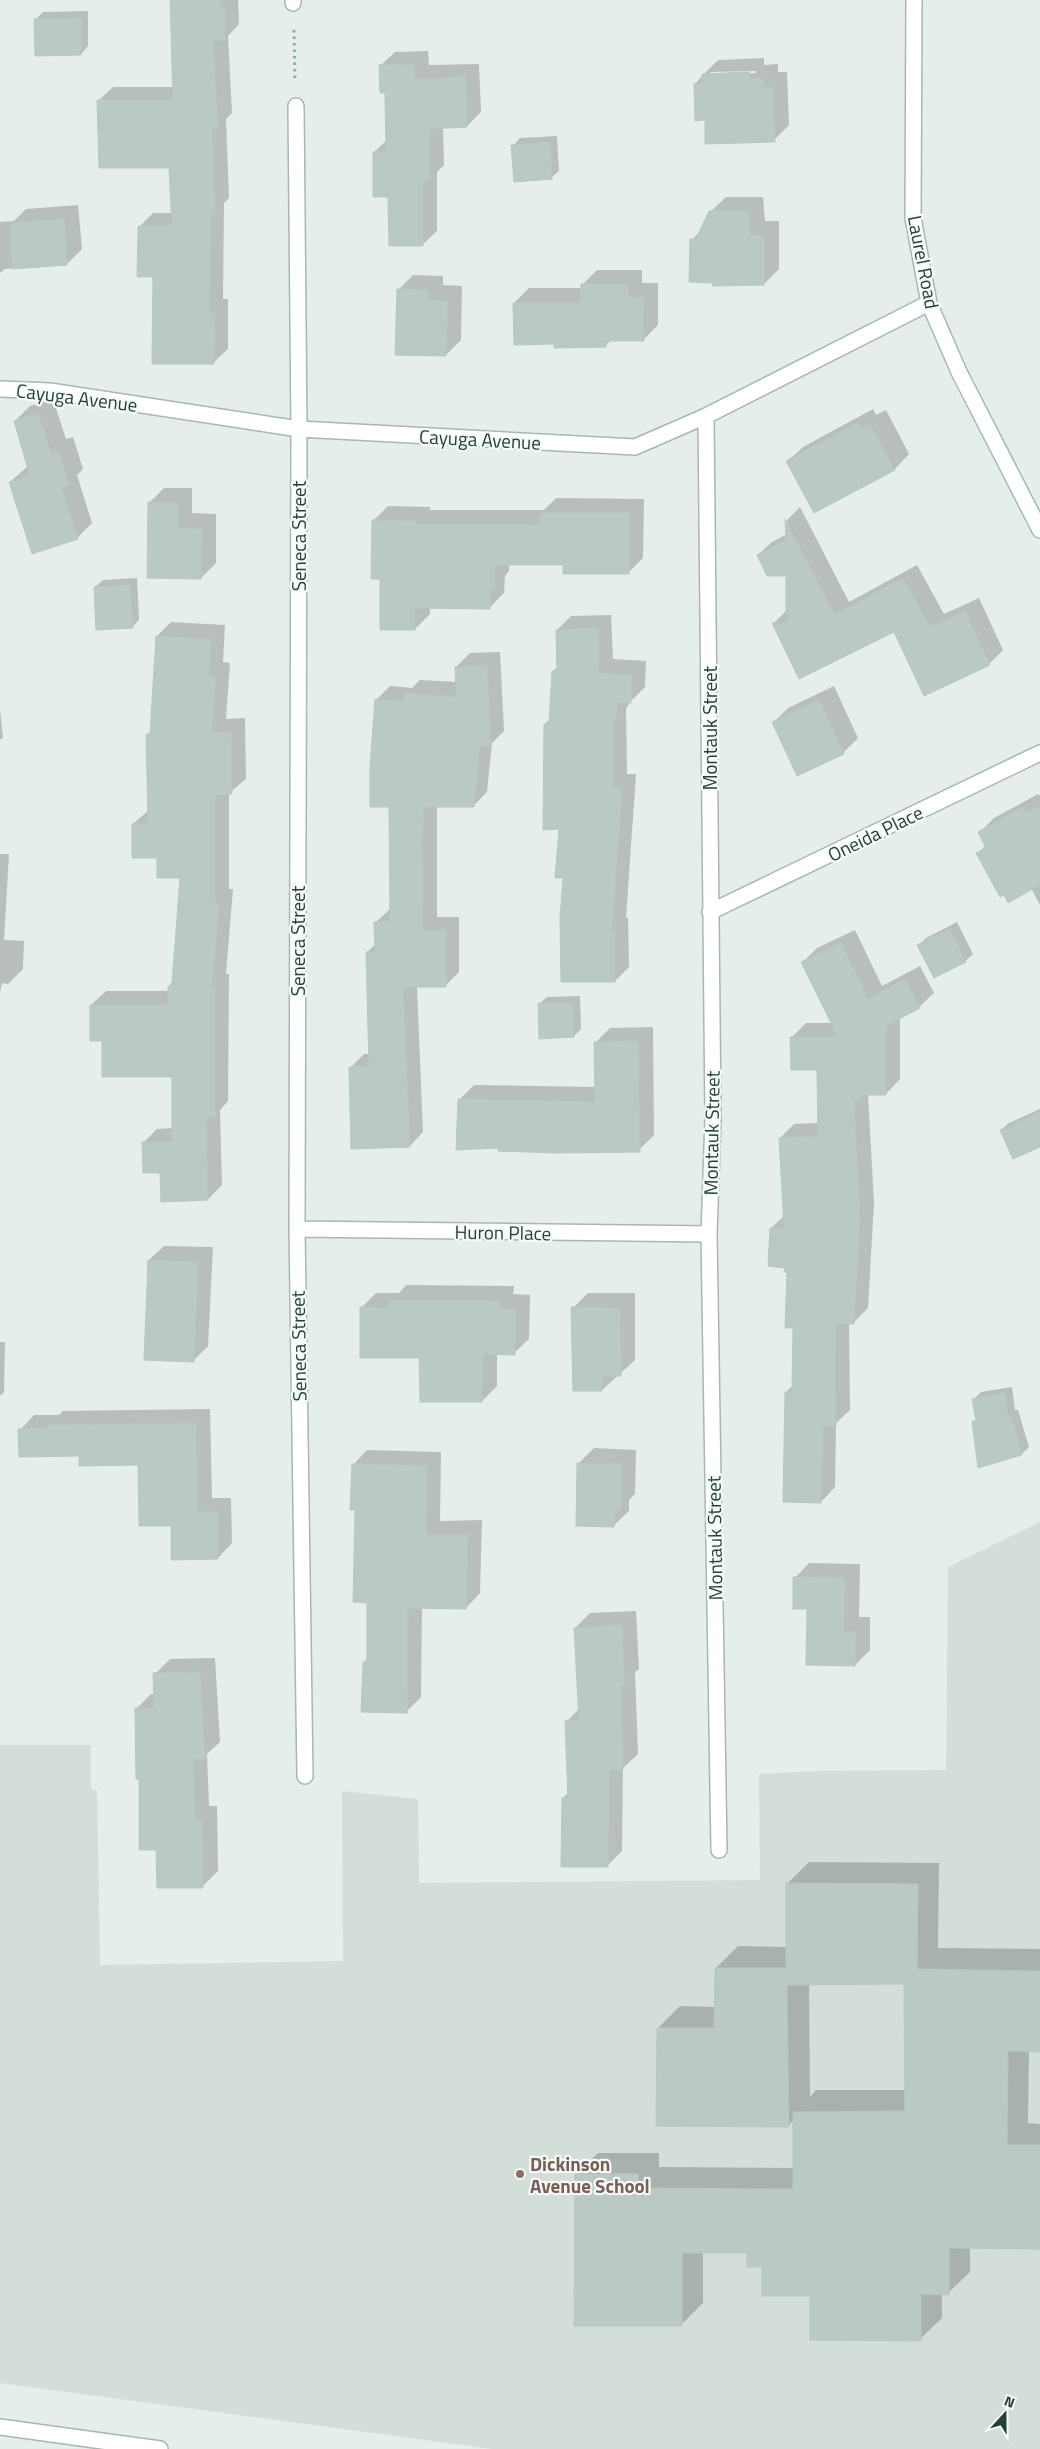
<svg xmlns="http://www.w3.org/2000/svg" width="1040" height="2449" font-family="'Titillium Web',sans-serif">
<rect width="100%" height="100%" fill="#e5eeea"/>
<path fill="#d3ded9" d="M 1040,1522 L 1040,2449 L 492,2449 L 0,2383 L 0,1745 L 91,1745 L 91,1789 L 97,1790 L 100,1965 L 343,1961 L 342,1791 L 418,1799 L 419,1883 L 760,1880 L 759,1774 L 817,1771 L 946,1770 L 948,1567 Z"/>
<path fill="#0003" fill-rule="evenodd" d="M 170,0 L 238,0 L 239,24 L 228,36 L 232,113 L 226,119 L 229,198 L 224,203 L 223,299 L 228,299 L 228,349 L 213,363 L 155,275 L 139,227 L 153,213 L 172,213 L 170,167 L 98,101 L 113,87 L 174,87 Z
M 88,11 L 88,46 L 81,54 L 36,19 L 43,12 Z
M 428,51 L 429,65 L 479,64 L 481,112 L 467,126 L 443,127 L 444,165 L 437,172 L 437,231 L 422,245 L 389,195 L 374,152 L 387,140 L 386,92 L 380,66 L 395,52 Z
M 764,58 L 764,65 L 778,64 L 778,72 L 787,72 L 789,125 L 774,140 L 706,119 L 695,84 L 703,75 L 718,60 ZM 756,71 L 756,73 L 709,75 L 711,72 Z
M 557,136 L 559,171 L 551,178 L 513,146 L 520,138 Z
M 726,197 L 763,197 L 765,221 L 779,221 L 779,269 L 764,284 L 692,240 L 702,229 L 710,212 Z
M 78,205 L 82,249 L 67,264 L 5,269 L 0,273 L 0,222 L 14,221 L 26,209 Z
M 597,270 L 642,270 L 642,283 L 658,283 L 658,325 L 643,340 L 611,340 L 605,346 L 555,343 L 514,303 L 529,288 L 582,288 L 582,285 Z
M 413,275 L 443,276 L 443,285 L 462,286 L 461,340 L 446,355 L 398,290 Z
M 53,399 L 66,439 L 73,437 L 83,469 L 77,475 L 92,523 L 77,538 L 10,482 L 28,466 L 15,421 L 30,406 Z
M 873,409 L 876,415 L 886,410 L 909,454 L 895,469 L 815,512 L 788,461 L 803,447 Z
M 164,488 L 192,488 L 192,513 L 216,514 L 216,563 L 201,578 L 149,503 Z
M 556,498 L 644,499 L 643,558 L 628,573 L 565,564 L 509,564 L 509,571 L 505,576 L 504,593 L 489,608 L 430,607 L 430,614 L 415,629 L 382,578 L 373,521 L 388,506 L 430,507 L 430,510 L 544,510 Z
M 800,507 L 849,602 L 917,565 L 944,614 L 979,598 L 1003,650 L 989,664 L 895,630 L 774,623 L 788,609 L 787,575 L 758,555 L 772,542 L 787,534 L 787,520 Z
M 137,578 L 139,620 L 132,627 L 95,587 L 103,580 Z
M 611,615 L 613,659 L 646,661 L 645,687 L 630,702 L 626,709 L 627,774 L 636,774 L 626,918 L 628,918 L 629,967 L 615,981 L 564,877 L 560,828 L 545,724 L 551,718 L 553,671 L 558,667 L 557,630 L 571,616 Z
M 171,622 L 225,625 L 223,662 L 230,663 L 226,719 L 245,718 L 246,779 L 229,793 L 229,889 L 233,889 L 226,974 L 229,974 L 228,1101 L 220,1110 L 222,1185 L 208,1199 L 162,1172 L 143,1143 L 157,1129 L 173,1128 L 173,1076 L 103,1040 L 91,1005 L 106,991 L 169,991 L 173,984 L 182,877 L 158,857 L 133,824 L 149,810 L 147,735 L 151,731 L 157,636 Z
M 500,652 L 504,731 L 492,743 L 487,792 L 473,806 L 437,806 L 437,917 L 459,917 L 459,972 L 445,986 L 417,986 L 423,1132 L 410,1146 L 350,1068 L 364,1054 L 370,1054 L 367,952 L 376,944 L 376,922 L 391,908 L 390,805 L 376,700 L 390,686 L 412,688 L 420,680 L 457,682 L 456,667 L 470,653 Z
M 834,686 L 858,738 L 843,753 L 773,723 L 788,708 Z
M 0,710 L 3,737 L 0,740 Z
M 1038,794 L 1040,796 L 1040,905 L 1031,888 L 978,853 L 986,845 L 979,833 L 994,818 Z
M 0,854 L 9,854 L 4,940 L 24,941 L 23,969 L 8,984 L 2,983 L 0,993 Z
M 957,922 L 973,954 L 965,961 L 919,945 L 926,938 Z
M 855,930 L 882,986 L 920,966 L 934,993 L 919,1007 L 900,1017 L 900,1079 L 886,1094 L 868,1094 L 874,1203 L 868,1308 L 854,1322 L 849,1322 L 850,1410 L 836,1423 L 835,1487 L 821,1502 L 786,1392 L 793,1385 L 794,1327 L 789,1271 L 771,1228 L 785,1215 L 780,1138 L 794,1124 L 819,1123 L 819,1069 L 792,1037 L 806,1023 L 833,1023 L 803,962 L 817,948 Z
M 580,996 L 581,1029 L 574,1036 L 539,1004 L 547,997 Z
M 653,1027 L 654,1135 L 639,1150 L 499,1147 L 459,1100 L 474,1085 L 596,1087 L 595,1043 L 610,1028 Z
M 1040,1109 L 1040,1145 L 1001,1130 L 1009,1123 Z
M 164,1246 L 213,1247 L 208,1346 L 193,1361 L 149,1260 Z
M 406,1285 L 514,1286 L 513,1294 L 530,1295 L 529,1339 L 514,1353 L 497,1353 L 497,1386 L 482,1401 L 420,1357 L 361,1308 L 376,1293 L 399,1293 Z
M 588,1293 L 635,1293 L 635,1360 L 602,1390 L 573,1308 Z
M 0,1342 L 5,1342 L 4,1392 L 0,1396 Z
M 1012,1387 L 1015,1410 L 1018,1410 L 1029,1447 L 1022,1454 L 974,1422 L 977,1419 L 974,1399 L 981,1392 Z
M 210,1409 L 212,1498 L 231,1498 L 232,1543 L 218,1558 L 172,1524 L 139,1463 L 80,1454 L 20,1430 L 34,1415 L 59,1415 L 63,1411 Z
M 594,1448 L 636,1450 L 635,1494 L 629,1500 L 629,1511 L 614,1525 L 579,1463 Z
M 367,1450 L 441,1452 L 440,1521 L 482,1520 L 480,1593 L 466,1608 L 422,1607 L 421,1697 L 407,1711 L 364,1662 L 368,1658 L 368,1602 L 356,1509 L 353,1465 Z
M 809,1563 L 860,1564 L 859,1617 L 870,1617 L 870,1650 L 855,1665 L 795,1578 Z
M 636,1611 L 639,1669 L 635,1672 L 638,1754 L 623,1768 L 622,1851 L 607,1866 L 563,1798 L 569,1792 L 566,1722 L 579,1709 L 575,1628 L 590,1613 Z
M 215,1658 L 220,1742 L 207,1754 L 209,1806 L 217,1806 L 218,1871 L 203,1886 L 158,1848 L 141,1778 L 136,1709 L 151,1694 L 155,1694 L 155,1674 L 170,1659 Z
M 809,1862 L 939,1863 L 938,1948 L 1040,1949 L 1040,2050 L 1029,2050 L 1028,2123 L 1040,2124 L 1040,2248 L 970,2247 L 970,2272 L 948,2293 L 942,2293 L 942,2318 L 920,2339 L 812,2295 L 764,2266 L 748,2252 L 703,2252 L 703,2303 L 681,2325 L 576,2175 L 598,2153 L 659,2153 L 659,2167 L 794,2168 L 794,2120 L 788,2126 L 658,2028 L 680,2006 L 716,2007 L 716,1968 L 738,1946 L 787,1947 L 788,1883 ZM 905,1983 L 906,2090 L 816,2090 L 810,2097 L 809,1984 Z"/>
<path fill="#bac9c3" stroke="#b7c8c1" d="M 170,0 L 220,0 L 220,7 L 225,7 L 225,40 L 213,40 L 218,128 L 212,128 L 215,214 L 211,214 L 209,313 L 215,313 L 214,364 L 152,364 L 153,277 L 137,277 L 138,226 L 172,226 L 169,168 L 99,168 L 97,100 L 173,101 Z
M 81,18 L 81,55 L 35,56 L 34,19 Z
M 414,64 L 415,79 L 466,77 L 467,127 L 430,129 L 430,180 L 423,180 L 423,246 L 389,246 L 388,197 L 373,197 L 373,152 L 386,152 L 385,93 L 380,93 L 379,65 Z
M 749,72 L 750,79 L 763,78 L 764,87 L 773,87 L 775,142 L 705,144 L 705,120 L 695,121 L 694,84 L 702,83 L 702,74 Z
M 550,142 L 552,179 L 514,182 L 511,145 Z
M 709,211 L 749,211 L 750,235 L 764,236 L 764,285 L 713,286 L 712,283 L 689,282 L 690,239 L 696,239 Z
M 64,219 L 67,265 L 12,269 L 10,223 Z
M 581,284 L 628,284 L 628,298 L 643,298 L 644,341 L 606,341 L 606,347 L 554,348 L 554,344 L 514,345 L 513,303 L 581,302 Z
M 397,289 L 429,290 L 428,300 L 448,301 L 446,356 L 395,355 Z
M 38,413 L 51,453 L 58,451 L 69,485 L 61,487 L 78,539 L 32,554 L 9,482 L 30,476 L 14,421 Z
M 857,423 L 861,429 L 870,424 L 895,470 L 814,513 L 786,461 Z
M 148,502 L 178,503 L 178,528 L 202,529 L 201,579 L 147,578 Z
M 540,513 L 629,513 L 629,574 L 563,574 L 563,565 L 495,565 L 495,588 L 490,588 L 490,609 L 415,608 L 415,630 L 380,630 L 380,579 L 371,579 L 372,520 L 416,521 L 416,524 L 540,525 Z
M 785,519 L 835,615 L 903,578 L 930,627 L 965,611 L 990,665 L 924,696 L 894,632 L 799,679 L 772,623 L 787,623 L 789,617 L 786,613 L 786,576 L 767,576 L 757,555 L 786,540 Z
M 130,585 L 133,628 L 96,630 L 94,587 Z
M 598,628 L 599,673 L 632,675 L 631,703 L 617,702 L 616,721 L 613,721 L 613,788 L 622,788 L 612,931 L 615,931 L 615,982 L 561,982 L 560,918 L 563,878 L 555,878 L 559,829 L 543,830 L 544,724 L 549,724 L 552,671 L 557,671 L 556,630 Z
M 156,636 L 211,639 L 209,676 L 216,677 L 212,732 L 231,732 L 232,794 L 215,795 L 215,903 L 219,903 L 212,988 L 215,988 L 215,1117 L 206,1117 L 208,1200 L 161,1202 L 160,1173 L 143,1173 L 142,1142 L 172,1142 L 172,1077 L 102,1077 L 102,1041 L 90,1041 L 90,1005 L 168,1005 L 168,987 L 172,983 L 180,878 L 157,878 L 157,858 L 132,858 L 132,824 L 148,823 L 146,734 L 150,734 Z
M 487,665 L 491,746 L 480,746 L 474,807 L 424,807 L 422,841 L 423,931 L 446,930 L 446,987 L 403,987 L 410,1147 L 351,1149 L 349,1067 L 369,1067 L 366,952 L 375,952 L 374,922 L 390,922 L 389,807 L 370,807 L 370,766 L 375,699 L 405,702 L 405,693 L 456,697 L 455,667 Z
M 819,700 L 844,754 L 797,776 L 772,722 Z
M 1040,806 L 1040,885 L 1008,903 L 1004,895 L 1000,897 L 976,853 L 986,848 L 978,832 L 1023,807 L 1026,813 Z
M 950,929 L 966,962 L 934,978 L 917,945 Z
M 841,943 L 868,999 L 905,979 L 920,1008 L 886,1026 L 886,1095 L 862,1095 L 861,1100 L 854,1100 L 860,1218 L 854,1324 L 835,1323 L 836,1426 L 823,1426 L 821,1503 L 783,1502 L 785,1392 L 792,1392 L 793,1328 L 785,1328 L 787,1272 L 784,1272 L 785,1268 L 768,1266 L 770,1228 L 784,1229 L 779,1138 L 818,1136 L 817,1070 L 791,1070 L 790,1037 L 838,1037 L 801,962 Z
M 538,1003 L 573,1003 L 574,1037 L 539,1039 Z
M 638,1041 L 640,1152 L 556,1153 L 498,1151 L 498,1148 L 456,1150 L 458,1099 L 595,1102 L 594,1042 Z
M 1040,1112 L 1040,1147 L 1013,1159 L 1000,1130 Z
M 148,1260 L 198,1262 L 194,1362 L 144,1360 Z
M 390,1300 L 499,1301 L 499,1309 L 515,1309 L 515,1355 L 483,1354 L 482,1402 L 420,1402 L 419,1358 L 360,1358 L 360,1307 L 390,1308 Z
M 571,1307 L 620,1308 L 621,1376 L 602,1376 L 602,1391 L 573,1391 Z
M 1005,1393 L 1008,1417 L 1011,1416 L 1022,1455 L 978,1468 L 972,1421 L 976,1421 L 972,1399 Z
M 196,1423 L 198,1512 L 218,1511 L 218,1559 L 171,1560 L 171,1526 L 139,1526 L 138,1465 L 79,1466 L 79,1456 L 19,1457 L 18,1429 L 47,1428 L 48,1425 Z
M 577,1463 L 622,1464 L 621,1510 L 615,1510 L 614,1527 L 576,1526 Z
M 352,1464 L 427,1466 L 426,1535 L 468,1534 L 466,1609 L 408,1608 L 407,1713 L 361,1712 L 363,1662 L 367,1662 L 367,1603 L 353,1602 L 355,1510 L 350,1510 Z
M 793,1577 L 845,1578 L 844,1632 L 856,1632 L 855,1666 L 806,1665 L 807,1609 L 793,1609 Z
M 622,1625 L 625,1685 L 621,1685 L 623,1770 L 609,1770 L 608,1867 L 561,1867 L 562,1798 L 568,1798 L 565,1721 L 579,1720 L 574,1628 Z
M 200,1672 L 205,1759 L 193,1759 L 195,1821 L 202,1821 L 203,1888 L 157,1888 L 156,1850 L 139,1850 L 139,1779 L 136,1779 L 135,1708 L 154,1708 L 153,1673 Z
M 786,1883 L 918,1884 L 917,1969 L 1040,1971 L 1040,2052 L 1008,2051 L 1007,2145 L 1040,2145 L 1040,2249 L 949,2248 L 949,2295 L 921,2294 L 921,2341 L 810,2340 L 810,2296 L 762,2296 L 762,2267 L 747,2267 L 747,2253 L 682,2253 L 682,2326 L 574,2326 L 575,2174 L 638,2174 L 638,2188 L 793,2189 L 793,2112 L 905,2111 L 904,1984 L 787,1985 L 789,2127 L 656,2126 L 657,2028 L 714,2028 L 715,1968 L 786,1968 Z"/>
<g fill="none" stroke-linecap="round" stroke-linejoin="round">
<defs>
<path id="minor" d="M 293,0 L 293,3
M 296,106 L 299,429 L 297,1229 L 305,1776
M 0,389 L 50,391 L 299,429 L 635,447 L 706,416 L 929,303
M 706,416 L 713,1118 L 709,1234 L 719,1850
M 710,912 L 1040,753
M 297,1229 L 709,1234
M 0,2427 L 160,2449"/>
<path id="secondary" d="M 914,0 L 913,218 L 929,303 L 959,372 L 1040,530"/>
</defs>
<use href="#minor" stroke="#a7b7b1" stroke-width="18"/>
<use href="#secondary" stroke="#a3bab2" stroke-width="18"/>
<path stroke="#85b2a3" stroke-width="3" stroke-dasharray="2.5 4" stroke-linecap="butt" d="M 294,30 L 295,81"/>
<use href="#minor" stroke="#fff" stroke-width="15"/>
<use href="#secondary" stroke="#fff" stroke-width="15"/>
</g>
<circle fill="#8d6e63" stroke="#f6faf8" stroke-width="2" cx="520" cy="2174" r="5"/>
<g text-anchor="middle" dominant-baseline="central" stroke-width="4.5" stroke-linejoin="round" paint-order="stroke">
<g font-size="19" fill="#234139" stroke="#f6faf8">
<text transform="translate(924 262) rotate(79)">Laurel Road</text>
<text transform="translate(77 397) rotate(7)">Cayuga Avenue</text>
<text transform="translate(480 439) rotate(3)">Cayuga Avenue</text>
<text transform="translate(298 536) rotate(-90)">Seneca Street</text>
<text transform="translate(709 728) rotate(-90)">Montauk Street</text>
<text transform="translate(875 833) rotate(-26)">Oneida Place</text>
<text transform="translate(297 941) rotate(-90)">Seneca Street</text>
<text transform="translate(711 1133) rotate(-89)">Montauk Street</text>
<text transform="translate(503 1232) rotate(1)">Huron Place</text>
<text transform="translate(298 1346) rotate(-91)">Seneca Street</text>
<text transform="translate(714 1538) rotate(-91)">Montauk Street</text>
</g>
<g font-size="19" font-weight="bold" fill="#785e54" stroke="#f6faf8" text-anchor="start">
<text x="530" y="2163">Dickinson<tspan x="530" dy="22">Avenue School</tspan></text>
</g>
</g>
<g transform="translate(1005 2414) rotate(21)" stroke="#f6faf8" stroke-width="4" paint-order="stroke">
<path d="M0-4L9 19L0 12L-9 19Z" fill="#234139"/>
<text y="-8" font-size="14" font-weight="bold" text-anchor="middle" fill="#234139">N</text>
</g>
</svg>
